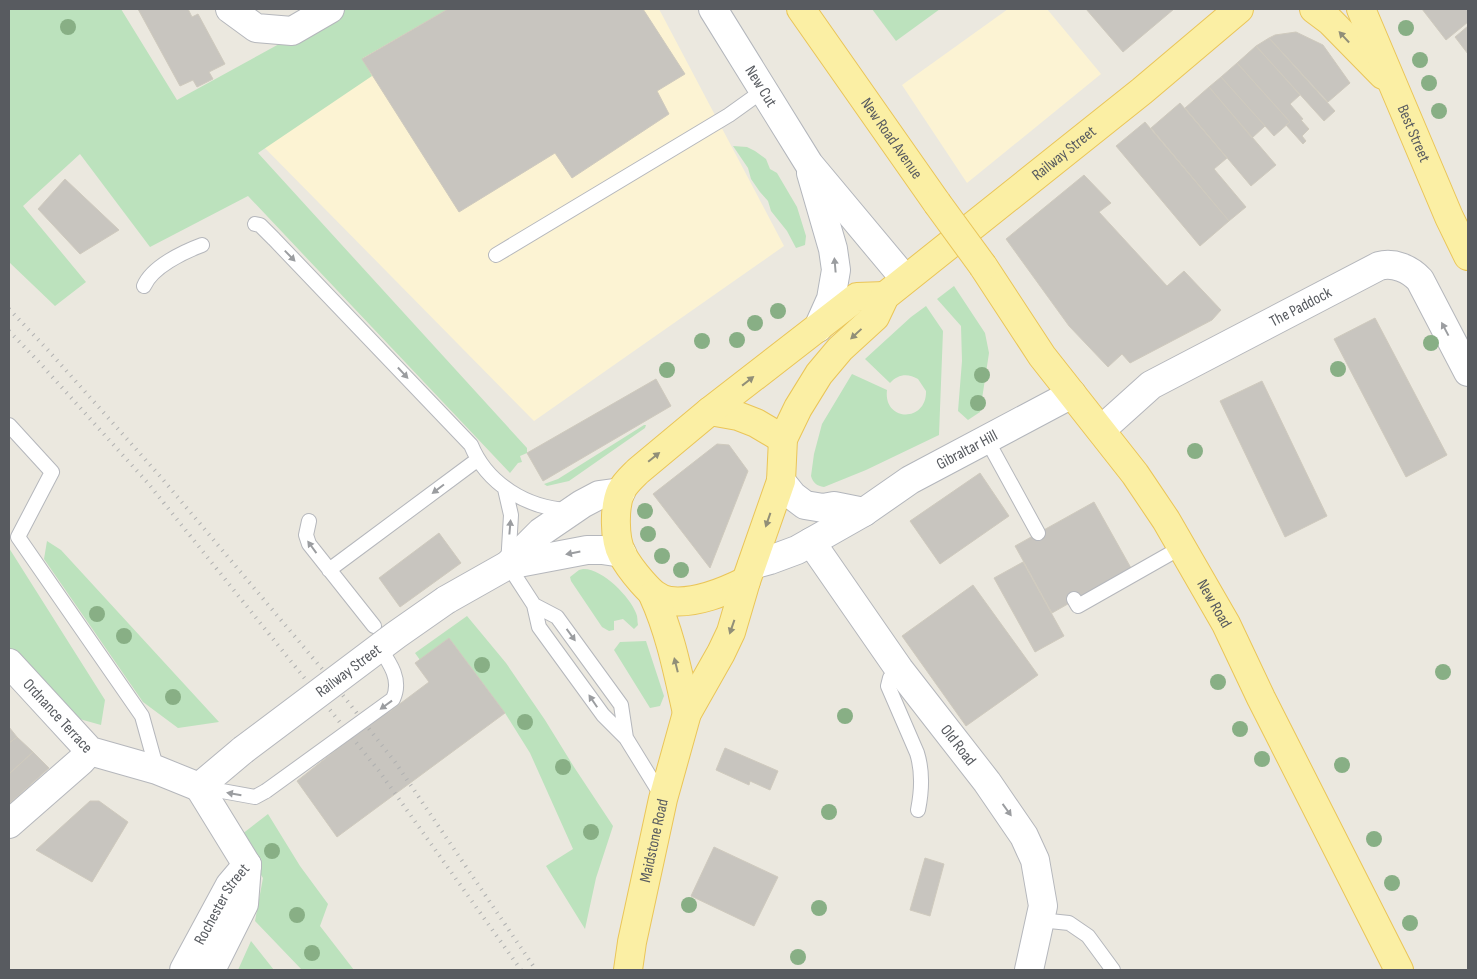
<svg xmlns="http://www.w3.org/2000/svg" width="1477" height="979" font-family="'Sofia Sans Condensed',sans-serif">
<rect width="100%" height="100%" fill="#ebe8df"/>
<path fill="#fcf3d3" d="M 422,9 L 659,9 L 784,246 L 534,421 L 249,132 Z
M 1008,9 L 1047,9 L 1101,74 L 967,183 L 902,85 Z"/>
<path fill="#bce2bd" d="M 9,9 L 121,9 L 177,100 L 343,9 L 448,9 L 363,58 L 372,76 L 258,153 L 527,448 L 527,453 L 520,456 L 522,462 L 518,463 L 510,473 L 248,196 L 150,247 L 80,154 L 23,206 L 86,282 L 55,306 L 9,262 Z
M 872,9 L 940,9 L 896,41 Z
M 733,146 L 747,147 L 755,151 L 766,159 L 770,169 L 777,173 L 797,207 L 806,236 L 805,245 L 796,248 L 787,231 L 771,211 L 768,201 L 760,192 L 751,179 L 748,168 Z
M 954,286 L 985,333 L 989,353 L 980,412 L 968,420 L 958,411 L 962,361 L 961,326 L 937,299 Z
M 926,306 L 943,331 L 939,435 L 866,470 L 824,487 C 817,486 813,483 811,476 L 814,454 L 822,424 L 852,374 L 887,390 C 883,422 927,423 926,391 L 918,379 C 908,373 898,374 890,383 L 865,359 L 911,317 Z
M 644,425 L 646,425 L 645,428 L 569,481 L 547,486 L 544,484 L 558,479 Z
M 47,541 L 61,550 L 219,722 L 178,728 L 143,702 L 44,559 Z
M 9,548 L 105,700 L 101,725 L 76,718 L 9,647 Z
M 583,569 C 602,568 630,597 636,613 C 638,617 637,621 638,625 L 634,629 L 623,619 L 614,621 L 614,630 L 609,631 L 602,627 L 571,581 L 570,577 L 579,570 Z
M 467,616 L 506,663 L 545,720 L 574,767 L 613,826 L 596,878 L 585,929 L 546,866 L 573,849 L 530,753 L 505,713 L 449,638 L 420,660 L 415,653 Z
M 646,641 L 664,696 L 660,706 L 650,708 L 614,650 L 620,642 Z
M 268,814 L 300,866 L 328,904 L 320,926 L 354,970 L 302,970 L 255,921 L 263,878 L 237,838 Z
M 251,941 L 274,970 L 238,970 Z"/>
<path fill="#c8c5bf" stroke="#cfcabe" d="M 138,9 L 188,9 L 192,17 L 198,14 L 225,64 L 209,72 L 213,79 L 197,87 L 193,80 L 180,86 Z
M 448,9 L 643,9 L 685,74 L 657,91 L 669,114 L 572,178 L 555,153 L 459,212 L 362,59 Z
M 1086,9 L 1174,9 L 1123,52 Z
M 1422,9 L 1468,9 L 1468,22 L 1446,40 Z
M 1468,26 L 1468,54 L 1455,37 Z
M 1296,32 L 1323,45 L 1350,83 L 1328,102 L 1269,38 L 1275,35 Z
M 1269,38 L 1335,111 L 1324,121 L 1256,46 Z
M 1256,46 L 1300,95 L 1290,104 L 1303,119 L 1301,120 L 1309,129 L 1302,136 L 1306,141 L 1303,144 L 1286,125 L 1290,122 L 1237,63 Z
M 1237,63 L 1290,122 L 1274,136 L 1221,77 Z
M 1221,77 L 1265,126 L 1252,138 L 1209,87 Z
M 1209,87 L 1276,165 L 1251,186 L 1185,108 Z
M 1180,103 L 1227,158 L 1214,169 L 1246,207 L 1229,221 L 1151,128 Z
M 1145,122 L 1229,221 L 1200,246 L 1116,146 Z
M 1084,175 L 1111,203 L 1099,212 L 1167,286 L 1184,271 L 1221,310 L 1212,320 L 1130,363 L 1122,354 L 1108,367 L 1069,326 L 1006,239 Z
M 65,179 L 119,230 L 80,254 L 38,209 Z
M 1375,318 L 1447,455 L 1406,477 L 1334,339 Z
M 656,379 L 671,406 L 543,481 L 527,453 Z
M 1262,381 L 1327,516 L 1285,537 L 1220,401 Z
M 717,444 L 729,445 L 748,471 L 710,568 L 653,494 Z
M 980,473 L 1009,516 L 940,564 L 910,521 Z
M 1094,502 L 1131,568 L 1052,613 L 1015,546 Z
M 439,533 L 461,563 L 400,607 L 379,578 Z
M 1023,562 L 1064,636 L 1035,652 L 994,578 Z
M 973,585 L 1038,675 L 966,726 L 902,636 Z
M 449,638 L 505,713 L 337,837 L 297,781 L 380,715 L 389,712 L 429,682 L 415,663 Z
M 9,727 L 17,737 L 9,743 Z
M 17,737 L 33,752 L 9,774 L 9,743 Z
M 725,748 L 778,771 L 770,790 L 750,781 L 749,785 L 716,770 Z
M 33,752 L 49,768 L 9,804 L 9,774 Z
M 90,801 L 99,801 L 128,822 L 92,882 L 36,850 Z
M 714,847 L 778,877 L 754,926 L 691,896 Z
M 925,858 L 944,864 L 930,916 L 910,910 Z"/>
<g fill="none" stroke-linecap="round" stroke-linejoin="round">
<defs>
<path id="lane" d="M 255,224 L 260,225 L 274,239 L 471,445 C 487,484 527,508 568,510
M 496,255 L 729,115 L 764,90
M 144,286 C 152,267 183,252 202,245
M 9,425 L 52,472 L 18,537 L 142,716 L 157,770
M 987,440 L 1038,533
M 505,489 L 511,515 L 508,565 L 534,605 L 539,627 L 603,715 L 626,738 L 663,798
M 309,521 L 306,535 L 309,544 L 374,626
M 329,570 L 477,460
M 1074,599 L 1078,606 L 1182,547
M 534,605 L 557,617 L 621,705 L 626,738
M 899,669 L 890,678 L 888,686 L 917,753 C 923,772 922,790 918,810
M 200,787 L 255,797 L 266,791
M 1040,920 L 1069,923 L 1088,936 L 1113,970"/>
<g id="street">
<path d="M 230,9 L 256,28 L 292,31 L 330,9"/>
<path id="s1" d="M 1101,430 L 1151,385 L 1379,266 C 1394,262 1410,269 1420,280 L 1468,372"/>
<path id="s2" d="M 811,542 L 899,669 L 987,782 L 1024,836 L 1035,860 L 1043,906 L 1029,970"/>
<path d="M 508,565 L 587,550 L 602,550 L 622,553"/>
<path d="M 446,600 L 508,565 L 541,532 L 582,504 L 599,495 L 621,492"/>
<path id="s3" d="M 9,663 L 90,751 L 157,770 L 199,787"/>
<path d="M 199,787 L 247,865"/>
<path d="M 199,787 L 243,750"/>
<path d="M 9,824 L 81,761 L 90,751"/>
<path id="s4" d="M 184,970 L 230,885 L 247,865"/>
<path d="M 211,970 L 244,904 L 247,865"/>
</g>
<g id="secondary">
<path id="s5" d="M 713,9 L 809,164 L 905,279"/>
<path d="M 811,173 L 833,249 L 836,270 L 831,299 L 818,328"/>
<path d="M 781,481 L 793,496 L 805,505 L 823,508 L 834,506 L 864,512"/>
<path id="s6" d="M 752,565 L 770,560 L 797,550 L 864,512 L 910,480 L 1072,394"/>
</g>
<g id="primary">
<path id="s7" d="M 801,9 L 937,203"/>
<path d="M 1314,9 L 1330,21 L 1383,75"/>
<path id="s8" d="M 1361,9 L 1449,217 L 1468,256"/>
<path id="s9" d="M 983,266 L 1042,356 L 1135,474 L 1166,520 L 1226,624 L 1261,698 L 1399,970"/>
<path d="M 710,411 L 738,416 L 756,423 L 783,439"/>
<path d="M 746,581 C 724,592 696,604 670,601 C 657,599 650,591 642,582 C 635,574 627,564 622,554 C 614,539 614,506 621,491 C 625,483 632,477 638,471 L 710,411 L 857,297 L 885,296"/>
<path d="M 653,595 C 670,632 678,673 687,713"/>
<path id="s10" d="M 628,970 L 632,942 L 663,799 L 687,713 L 721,653 L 731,632 L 746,581 L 781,481 L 783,439 L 798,408 L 819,374 L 840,349 L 875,317 L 885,296 L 1142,91 L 1239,9"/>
</g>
</defs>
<use href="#lane" stroke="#b5b7bc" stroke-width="16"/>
<use href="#street" stroke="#b5b7bc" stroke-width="30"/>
<use href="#secondary" stroke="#b3b6bc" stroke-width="30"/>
<use href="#primary" stroke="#eac558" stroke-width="30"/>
<use href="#lane" stroke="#fff" stroke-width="14"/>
<use href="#street" stroke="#fff" stroke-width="28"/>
<use href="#secondary" stroke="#fff" stroke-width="28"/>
<use href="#primary" stroke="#fbefa4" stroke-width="28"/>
<path stroke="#b0b1b1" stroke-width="4" stroke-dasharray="1 6" stroke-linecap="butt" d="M 9,309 L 47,349 L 159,475 L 323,670 L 395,762 L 536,970
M 9,331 L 38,361 L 147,482 L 379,771 L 521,970"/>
<defs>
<path id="lane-bridge" d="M 266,791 L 393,699 C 402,680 390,663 379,647"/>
<g id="street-bridge">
<path id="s11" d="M 243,750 L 396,635 L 446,600"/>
</g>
<path id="primary-bridge" d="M 937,203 L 983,266"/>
</defs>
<use href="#lane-bridge" stroke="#b5b7bc" stroke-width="16" stroke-linecap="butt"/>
<use href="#street-bridge" stroke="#b5b7bc" stroke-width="30" stroke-linecap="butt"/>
<use href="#primary-bridge" stroke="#eac558" stroke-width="30" stroke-linecap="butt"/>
<use href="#lane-bridge" stroke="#fff" stroke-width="14"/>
<use href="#street-bridge" stroke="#fff" stroke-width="28"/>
<use href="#primary-bridge" stroke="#fbefa4" stroke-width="28"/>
</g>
<g fill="#88af85">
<circle cx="68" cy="27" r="8"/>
<circle cx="1406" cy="28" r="8"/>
<circle cx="1420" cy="60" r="8"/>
<circle cx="1429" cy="83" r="8"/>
<circle cx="1439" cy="111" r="8"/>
<circle cx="778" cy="311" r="8"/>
<circle cx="755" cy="323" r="8"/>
<circle cx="737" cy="340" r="8"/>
<circle cx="702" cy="341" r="8"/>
<circle cx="1431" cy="343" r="8"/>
<circle cx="1338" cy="369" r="8"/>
<circle cx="667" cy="370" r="8"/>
<circle cx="982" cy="375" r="8"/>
<circle cx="978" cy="403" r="8"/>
<circle cx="1195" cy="451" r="8"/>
<circle cx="645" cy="511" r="8"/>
<circle cx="648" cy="534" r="8"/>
<circle cx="662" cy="556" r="8"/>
<circle cx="681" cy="570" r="8"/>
<circle cx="97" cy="614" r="8"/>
<circle cx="124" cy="636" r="8"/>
<circle cx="482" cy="665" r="8"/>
<circle cx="1443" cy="672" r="8"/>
<circle cx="1218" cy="682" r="8"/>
<circle cx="173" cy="697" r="8"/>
<circle cx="845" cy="716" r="8"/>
<circle cx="525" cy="722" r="8"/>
<circle cx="1240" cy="729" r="8"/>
<circle cx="1262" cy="759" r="8"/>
<circle cx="1342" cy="765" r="8"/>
<circle cx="563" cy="767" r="8"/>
<circle cx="829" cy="812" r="8"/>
<circle cx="591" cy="832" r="8"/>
<circle cx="1374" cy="839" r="8"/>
<circle cx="272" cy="851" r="8"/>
<circle cx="1392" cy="883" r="8"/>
<circle cx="689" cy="905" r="8"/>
<circle cx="819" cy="908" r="8"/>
<circle cx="297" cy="915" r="8"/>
<circle cx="1410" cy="923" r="8"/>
<circle cx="312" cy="953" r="8"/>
<circle cx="798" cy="957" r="8"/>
</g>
<defs><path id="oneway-solid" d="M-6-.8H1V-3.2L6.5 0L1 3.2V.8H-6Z" transform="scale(1.25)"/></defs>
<g fill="#918f78">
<use href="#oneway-solid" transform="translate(1344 37) rotate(-133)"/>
<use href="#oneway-solid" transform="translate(856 334) rotate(137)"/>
<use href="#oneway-solid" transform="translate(748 381) rotate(-38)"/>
<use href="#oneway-solid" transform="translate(654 457) rotate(-39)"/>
<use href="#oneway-solid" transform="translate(768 520) rotate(109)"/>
<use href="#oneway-solid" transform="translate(732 627) rotate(109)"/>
<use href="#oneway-solid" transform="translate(676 665) rotate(-104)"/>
</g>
<g fill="#9b9da0">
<use href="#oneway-solid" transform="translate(290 256) rotate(46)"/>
<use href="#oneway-solid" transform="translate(835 265) rotate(-95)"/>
<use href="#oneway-solid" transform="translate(1445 329) rotate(-118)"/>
<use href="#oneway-solid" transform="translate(403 373) rotate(47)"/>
<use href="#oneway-solid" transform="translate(438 489) rotate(143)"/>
<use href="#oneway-solid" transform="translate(510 527) rotate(-85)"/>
<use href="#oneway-solid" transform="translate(312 547) rotate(-126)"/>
<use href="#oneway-solid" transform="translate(573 553) rotate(169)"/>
<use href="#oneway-solid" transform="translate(571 635) rotate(54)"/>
<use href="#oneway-solid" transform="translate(593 701) rotate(-124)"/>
<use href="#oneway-solid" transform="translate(386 705) rotate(144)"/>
<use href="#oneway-solid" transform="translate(234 794) rotate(-170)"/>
<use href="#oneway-solid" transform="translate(1007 810) rotate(54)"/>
</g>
<g text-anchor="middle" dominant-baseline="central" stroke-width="4" stroke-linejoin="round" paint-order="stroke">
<g font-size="16" fill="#585b60" stroke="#fff">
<text stroke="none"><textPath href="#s5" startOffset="91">New Cut</textPath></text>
<text stroke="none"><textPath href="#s8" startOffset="135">Best Street</textPath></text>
<text stroke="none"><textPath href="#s7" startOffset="158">New Road Avenue</textPath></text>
<text stroke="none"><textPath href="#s10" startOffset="964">Railway Street</textPath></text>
<text stroke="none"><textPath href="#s1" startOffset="236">The Paddock</textPath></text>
<text stroke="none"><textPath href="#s6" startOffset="245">Gibraltar Hill</textPath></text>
<text stroke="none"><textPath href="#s9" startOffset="410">New Road</textPath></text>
<text stroke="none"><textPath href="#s11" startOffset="132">Railway Street</textPath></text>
<text stroke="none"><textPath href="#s3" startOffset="72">Ordnance Terrace</textPath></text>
<text stroke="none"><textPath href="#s2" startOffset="251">Old Road</textPath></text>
<text stroke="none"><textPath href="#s10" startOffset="132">Maidstone Road</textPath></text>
<text stroke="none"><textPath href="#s4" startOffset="76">Rochester Street</textPath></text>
</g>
</g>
<rect width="1477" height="979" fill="none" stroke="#585b60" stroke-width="20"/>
</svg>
